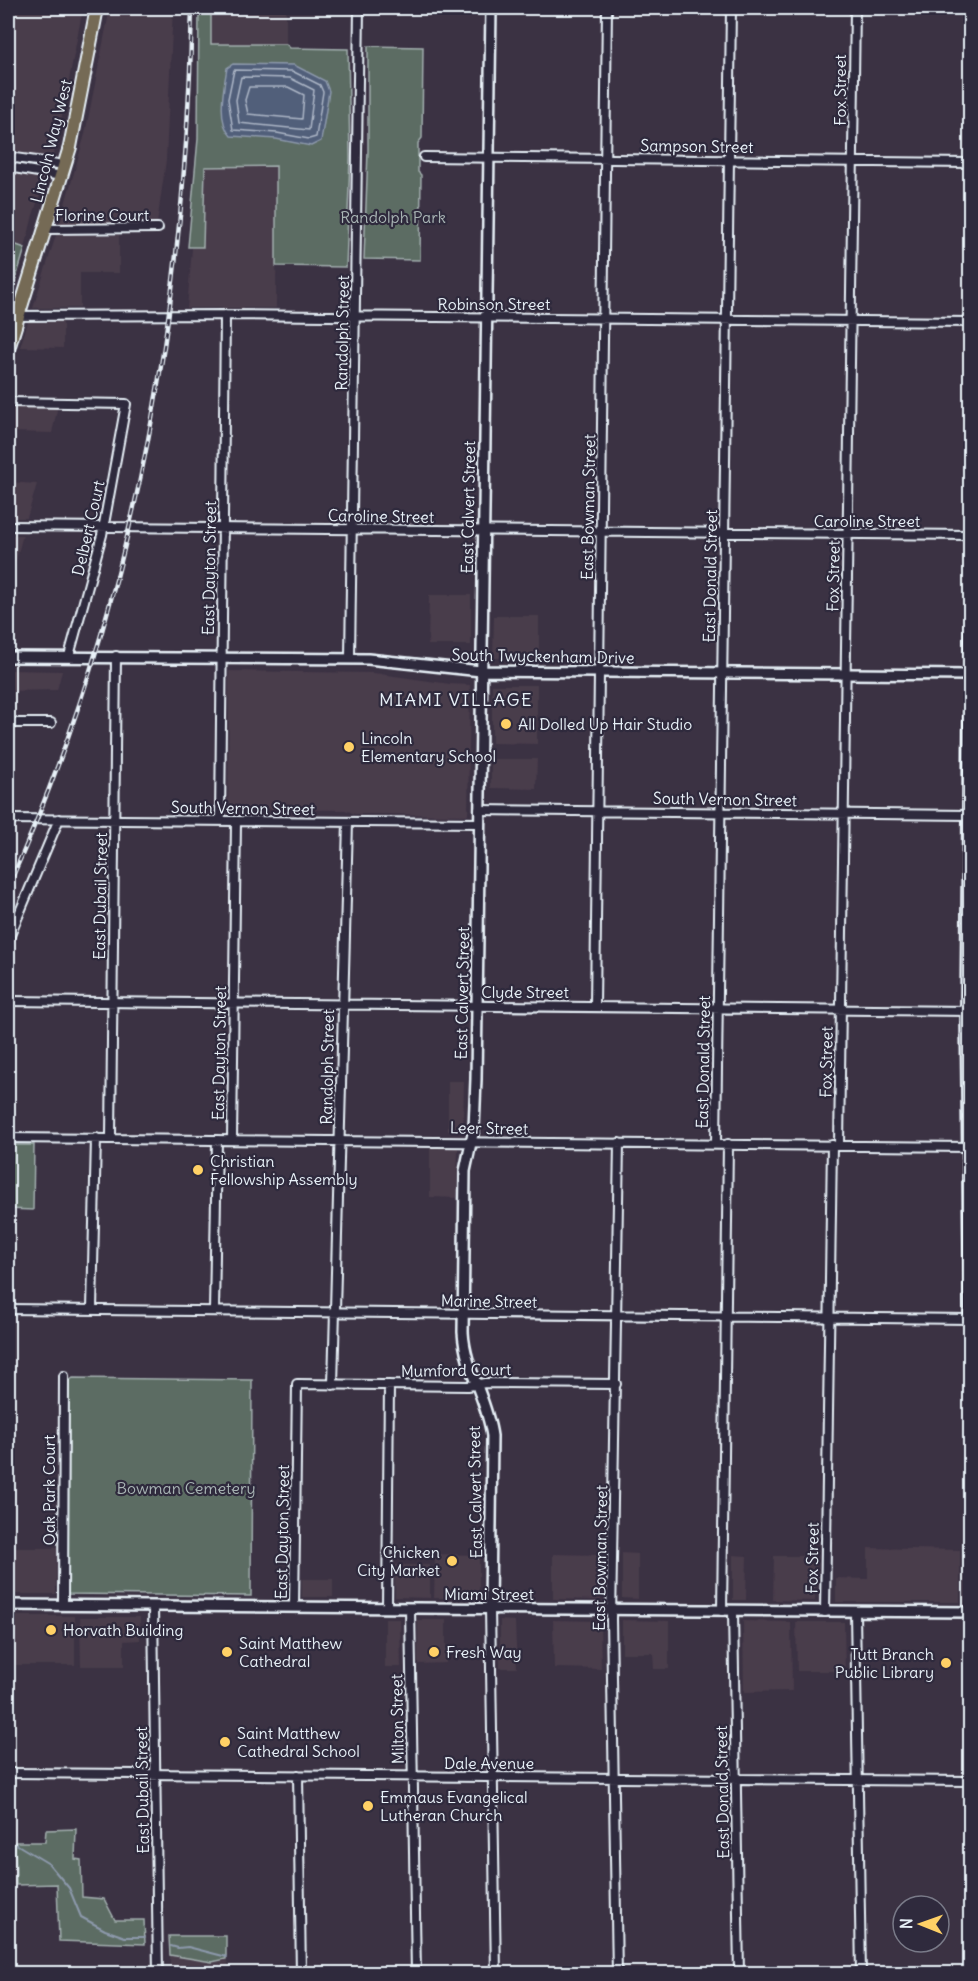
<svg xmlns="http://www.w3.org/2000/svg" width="978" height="1981" font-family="Delius,sans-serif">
<rect width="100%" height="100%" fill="#3b3243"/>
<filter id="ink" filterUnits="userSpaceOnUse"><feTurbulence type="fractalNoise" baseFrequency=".0167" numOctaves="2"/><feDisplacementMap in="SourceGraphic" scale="12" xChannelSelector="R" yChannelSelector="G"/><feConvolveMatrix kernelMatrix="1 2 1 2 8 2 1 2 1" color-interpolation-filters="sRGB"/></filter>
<g filter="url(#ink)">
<path fill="#493c4b" d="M 8,8 L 83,8 L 56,147 L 33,215 L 25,248 L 8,242 Z
M 110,8 L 173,8 L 166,160 L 157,224 L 59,225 L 85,134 Z
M 211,8 L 286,8 L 286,44 L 211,44 Z
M 277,166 L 276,308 L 187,308 L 192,248 L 203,247 L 205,167 Z
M 56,235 L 119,235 L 119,273 L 80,273 L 80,308 L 33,308 Z
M 28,322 L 63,322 L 63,348 L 20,347 Z
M 8,404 L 58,406 L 52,433 L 8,432 Z
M 8,482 L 37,484 L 27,518 L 8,518 Z
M 8,535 L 23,535 L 8,589 Z
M 429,595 L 471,595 L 471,645 L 428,645 Z
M 494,616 L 539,616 L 539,659 L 493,658 Z
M 8,670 L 62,671 L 57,690 L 8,691 Z
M 229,671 L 374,673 L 450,684 L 470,685 L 468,815 L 355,814 L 345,810 L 236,809 L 228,811 Z
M 492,685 L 537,685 L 537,744 L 492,743 Z
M 491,759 L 537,759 L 536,789 L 491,788 Z
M 448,1081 L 464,1081 L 463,1131 L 448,1131 Z
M 430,1148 L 458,1148 L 457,1198 L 430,1197 Z
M 8,1548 L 57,1548 L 56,1594 L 8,1594 Z
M 868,1548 L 960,1550 L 960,1602 L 836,1602 L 836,1578 L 868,1579 Z
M 622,1553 L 638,1554 L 638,1599 L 622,1598 Z
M 435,1554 L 479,1555 L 479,1598 L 434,1598 Z
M 553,1554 L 601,1555 L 601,1600 L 553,1599 Z
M 733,1555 L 747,1556 L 746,1600 L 733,1600 Z
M 774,1556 L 816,1556 L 815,1601 L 773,1600 Z
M 395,1565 L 430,1565 L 430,1598 L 395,1597 Z
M 302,1579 L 333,1579 L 333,1597 L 302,1597 Z
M 15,1616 L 75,1616 L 75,1665 L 12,1665 L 12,1618 Z
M 80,1617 L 140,1617 L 140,1640 L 124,1641 L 124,1666 L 81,1666 Z
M 385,1619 L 400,1619 L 401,1667 L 385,1667 Z
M 418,1620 L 446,1620 L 446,1663 L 418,1664 Z
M 500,1620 L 515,1621 L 517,1668 L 500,1668 Z
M 553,1620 L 600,1621 L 601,1669 L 554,1668 Z
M 622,1620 L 669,1621 L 669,1669 L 654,1669 L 653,1653 L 622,1653 Z
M 743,1621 L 791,1622 L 792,1691 L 744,1692 Z
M 796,1622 L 844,1622 L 845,1671 L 797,1671 Z
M 170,1955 L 212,1962 L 226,1959 L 233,1973 L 289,1973 L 170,1973 Z"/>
<path fill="#5b6c63" stroke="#a2aeae" stroke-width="1.5" d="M 199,8 L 211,8 L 211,44 L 286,44 L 290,48 L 348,49 L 350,158 L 346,267 L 276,266 L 276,166 L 205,167 L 203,247 L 188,247 L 198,139 Z
M 368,46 L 423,47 L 422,138 L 418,143 L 418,172 L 421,175 L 420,260 L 364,259 L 368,151 Z
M 8,242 L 25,248 L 8,305 Z
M 8,1145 L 34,1145 L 33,1210 L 8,1209 Z
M 73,1378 L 252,1380 L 251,1596 L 68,1594 L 69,1381 Z
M 76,1829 L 75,1859 L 81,1860 L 82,1897 L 104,1899 L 115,1920 L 144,1920 L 145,1944 L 59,1941 L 57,1884 L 16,1885 L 15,1842 L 45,1842 L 46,1830 Z
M 169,1936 L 226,1936 L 226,1959 L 212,1962 L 170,1955 Z"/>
<path fill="#515e7a" stroke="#8d99ac" stroke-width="1.5" d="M 233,64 L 294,65 L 325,81 L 329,91 L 321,141 L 311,146 L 276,139 L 231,136 C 216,121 224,87 227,68 Z"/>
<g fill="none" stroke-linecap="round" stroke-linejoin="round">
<path stroke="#acb6c6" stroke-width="1.5" d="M 234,70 L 292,71 L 320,85 L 323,92 L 316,137 L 309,139 L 277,133 L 233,130 L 228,99 Z
M 241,77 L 290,78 L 314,90 L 309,130 L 239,123 L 236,100 Z
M 249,87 L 288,87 L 304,95 L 302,119 L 248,114 L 245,100 Z"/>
<path stroke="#8d99ac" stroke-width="2" d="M 16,1844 L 49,1864 L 69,1888 L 81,1917 L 105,1930 L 125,1937 L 145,1937
M 171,1946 L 178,1948 L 188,1947 L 227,1957"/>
<defs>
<path id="minor" d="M 8,157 L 65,165
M 424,157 L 970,163
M 8,167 L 62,176
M 45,229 L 158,228
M 8,316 L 225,315 L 970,322
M 8,402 L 126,404 L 102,535 L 69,656
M 8,526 L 970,535
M 350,658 L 359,8
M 8,723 L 51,723
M 479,810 L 970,815
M 8,819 L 479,823
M 220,821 L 225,315
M 8,940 L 59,819
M 8,1001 L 970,1011
M 595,1006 L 607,8
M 111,1137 L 116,656
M 8,1138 L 970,1147
M 232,1140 L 236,822
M 716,1144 L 731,8
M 839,1145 L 855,8
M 8,1309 L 970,1319
M 92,1309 L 96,1138
M 214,1311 L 217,1140
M 333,1385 L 348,822
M 63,1605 L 64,1376
M 153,1606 L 158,1974
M 294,1607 L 297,1384 L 468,1386 L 485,1383 L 616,1384
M 387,1608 L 389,1385
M 410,1608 L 416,1974
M 490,1608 L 496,1974
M 722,1611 L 728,1144
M 733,1611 L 739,1974
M 825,1612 L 832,1145
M 855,1612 L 861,1974
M 8,1773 L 970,1781
M 298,1775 L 301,1974
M 617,1974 L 611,1619 L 619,1143"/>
<path id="tertiary" d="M 970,625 L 966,1011 L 970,1320
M 8,657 L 368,659 L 481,671 L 970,675
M 8,1605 L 970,1612
M 490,1608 L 492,1436 C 487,1399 465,1369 463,1332 L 465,1171 L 474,1129 L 476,1079 L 491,8"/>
<path id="primary" d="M 8,349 L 70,147 L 97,8"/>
</defs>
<use href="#minor" stroke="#e8f1f8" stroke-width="12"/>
<use href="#tertiary" stroke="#e8f1f8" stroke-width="14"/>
<use href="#primary" stroke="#e8f1f8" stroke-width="16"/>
<use href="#minor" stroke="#2f2a3d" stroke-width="8"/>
<use href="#tertiary" stroke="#2f2a3d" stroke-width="9"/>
<use href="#primary" stroke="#746b55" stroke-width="12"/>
<defs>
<path id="rail" d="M 8,887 C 133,610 186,310 192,8"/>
</defs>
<use href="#rail" stroke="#e8f1f8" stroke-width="4.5"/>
<use href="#rail" stroke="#2f2a3d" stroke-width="2" stroke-dasharray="7" stroke-linecap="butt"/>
</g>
</g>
<g fill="#ffd166" stroke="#2f2a3d" stroke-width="2">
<circle cx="506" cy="724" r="6"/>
<circle cx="349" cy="747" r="6"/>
<circle cx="198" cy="1170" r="6"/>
<circle cx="452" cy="1561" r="6"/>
<circle cx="51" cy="1630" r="6"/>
<circle cx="227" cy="1652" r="6"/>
<circle cx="434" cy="1652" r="6"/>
<circle cx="946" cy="1663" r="6"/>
<circle cx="225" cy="1742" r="6"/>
<circle cx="368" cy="1806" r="6"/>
</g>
<g text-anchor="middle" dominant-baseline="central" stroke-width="4.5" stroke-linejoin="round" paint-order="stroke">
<g font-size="16" fill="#e8f1f8" stroke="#2f2a3d">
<text transform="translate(840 90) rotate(-90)">Fox Street</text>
<text transform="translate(51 141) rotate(-76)">Lincoln Way West</text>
<text transform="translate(697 146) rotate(1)">Sampson Street</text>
<text x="102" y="215">Florine Court</text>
<text x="494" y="304">Robinson Street</text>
<text transform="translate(342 333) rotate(-89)">Randolph Street</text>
<text transform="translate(468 507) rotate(-89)">East Calvert Street</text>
<text transform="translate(588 507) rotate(-89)">East Bowman Street</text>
<text transform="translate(381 516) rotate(1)">Caroline Street</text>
<text x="867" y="521">Caroline Street</text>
<text transform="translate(88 528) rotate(-77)">Delbert Court</text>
<text transform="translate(209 568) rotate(-89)">East Dayton Street</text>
<text transform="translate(710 576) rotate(-89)">East Donald Street</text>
<text transform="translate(833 576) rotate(-89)">Fox Street</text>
<text transform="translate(543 656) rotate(1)">South Twyckenham Drive</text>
<text transform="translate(725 799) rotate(1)">South Vernon Street</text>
<text transform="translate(243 808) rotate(1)">South Vernon Street</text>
<text transform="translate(100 896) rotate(-89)">East Dubail Street</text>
<text x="525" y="992">Clyde Street</text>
<text transform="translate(462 993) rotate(-89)">East Calvert Street</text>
<text transform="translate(219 1053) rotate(-89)">East Dayton Street</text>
<text transform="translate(703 1062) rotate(-89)">East Donald Street</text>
<text transform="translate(826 1062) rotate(-89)">Fox Street</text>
<text transform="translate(327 1067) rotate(-89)">Randolph Street</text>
<text transform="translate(489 1128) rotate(1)">Leer Street</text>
<text transform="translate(489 1301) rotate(1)">Marine Street</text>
<text transform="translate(456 1370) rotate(-1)">Mumford Court</text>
<text transform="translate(49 1490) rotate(-90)">Oak Park Court</text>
<text transform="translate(475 1492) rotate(-91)">East Calvert Street</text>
<text transform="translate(282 1532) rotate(-89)">East Dayton Street</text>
<text transform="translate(600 1558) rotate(-89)">East Bowman Street</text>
<text transform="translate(812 1558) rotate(-89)">Fox Street</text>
<text x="489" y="1594">Miami Street</text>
<text transform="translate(397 1719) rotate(-91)">Milton Street</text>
<text x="489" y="1763">Dale Avenue</text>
<text transform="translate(142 1790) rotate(-91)">East Dubail Street</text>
<text transform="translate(722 1792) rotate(-91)">East Donald Street</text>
</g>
<g font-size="16" fill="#a9b5b5" stroke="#2f2a3d">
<text x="393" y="217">Randolph Park</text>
<text x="186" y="1488">Bowman Cemetery</text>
</g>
<g font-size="16" fill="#e8f1f8" stroke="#2f2a3d" text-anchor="start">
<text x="518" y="724">All Dolled Up Hair Studio</text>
<text x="361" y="738">Lincoln<tspan x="361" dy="18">Elementary School</tspan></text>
<text x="210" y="1161">Christian<tspan x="210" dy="18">Fellowship Assembly</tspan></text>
<text x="440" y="1552" text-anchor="end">Chicken<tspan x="440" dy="18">City Market</tspan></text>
<text x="63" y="1630">Horvath Building</text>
<text x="239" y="1643">Saint Matthew<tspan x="239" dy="18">Cathedral</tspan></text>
<text x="446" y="1652">Fresh Way</text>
<text x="934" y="1654" text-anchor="end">Tutt Branch<tspan x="934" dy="18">Public Library</tspan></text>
<text x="237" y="1733">Saint Matthew<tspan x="237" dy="18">Cathedral School</tspan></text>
<text x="380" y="1797">Emmaus Evangelical<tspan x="380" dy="18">Lutheran Church</tspan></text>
</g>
<g font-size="18" letter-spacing="1.5" fill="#e8f1f8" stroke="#2f2a3d">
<text x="456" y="699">MIAMI VILLAGE</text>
</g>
</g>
<rect width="978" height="1981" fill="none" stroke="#2f2a3d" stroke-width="30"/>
<rect x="15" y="15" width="948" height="1951" fill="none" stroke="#e8f1f8" stroke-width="2" filter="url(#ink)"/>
<g transform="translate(921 1924) rotate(271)"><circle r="28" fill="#2f2a3d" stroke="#797a88" stroke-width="1.5"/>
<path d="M0-4.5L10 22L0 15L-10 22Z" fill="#ffd166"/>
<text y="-9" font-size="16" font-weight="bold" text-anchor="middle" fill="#e8f1f8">N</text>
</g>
</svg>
